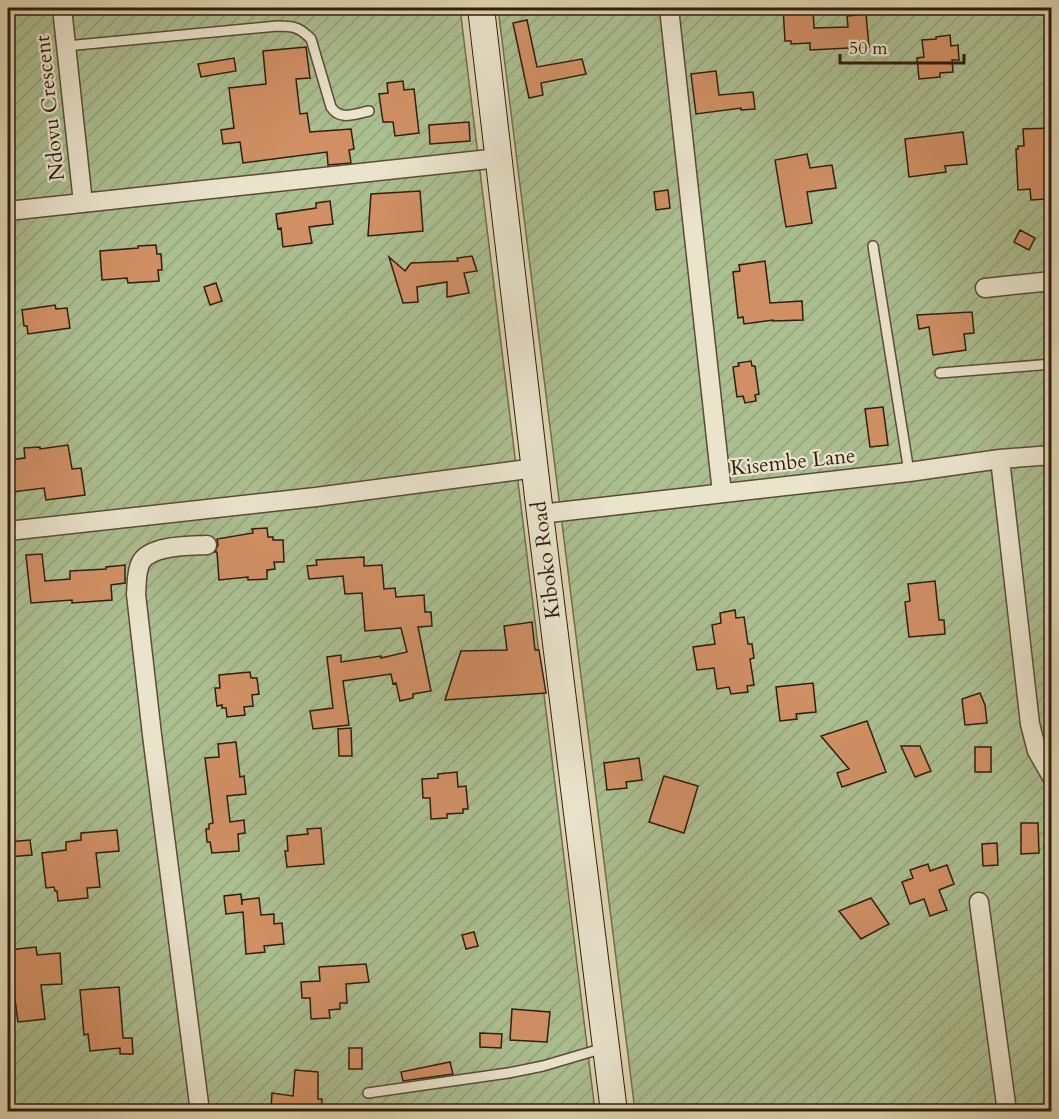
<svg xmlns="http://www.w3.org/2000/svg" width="1059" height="1119" font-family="Cardo,serif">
<defs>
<pattern id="garden-furrows" width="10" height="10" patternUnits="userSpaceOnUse" patternTransform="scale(1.5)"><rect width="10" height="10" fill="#abbe90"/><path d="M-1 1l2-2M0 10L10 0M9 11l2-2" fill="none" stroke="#93a37b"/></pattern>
</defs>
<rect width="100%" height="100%" fill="#dfd5b0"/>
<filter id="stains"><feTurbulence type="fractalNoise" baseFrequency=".00333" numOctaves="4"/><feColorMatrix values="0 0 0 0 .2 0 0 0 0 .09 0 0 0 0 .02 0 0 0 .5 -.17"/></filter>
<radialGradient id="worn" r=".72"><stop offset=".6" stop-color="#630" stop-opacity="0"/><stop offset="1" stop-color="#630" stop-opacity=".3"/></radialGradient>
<path fill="url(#garden-furrows)" stroke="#6e6e50" stroke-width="1.5" d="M 8,8 L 460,8 L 595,1111 L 8,1111 Z
M 498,8 L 1051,8 L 1051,1107 L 1013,1112 L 635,1111 Z"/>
<path fill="#d09064" stroke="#301d0f" stroke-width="1.5" d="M 783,8 L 813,8 L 814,28 L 848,27 L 847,16 L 866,14 L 869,47 L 810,50 L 810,43 L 791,44 L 791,41 L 785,41 Z
M 527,20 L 537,67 L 582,59 L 586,74 L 541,83 L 543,95 L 529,98 L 513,23 Z
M 950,35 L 951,46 L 958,45 L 959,60 L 952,60 L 953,72 L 940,73 L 940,77 L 919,79 L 917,58 L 924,57 L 922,40 L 936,39 L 936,37 Z
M 306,47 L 310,78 L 296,79 L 300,114 L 307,113 L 310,132 L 351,129 L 354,149 L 349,150 L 351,163 L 328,165 L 327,152 L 243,163 L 240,142 L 223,144 L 221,130 L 234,128 L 229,88 L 266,84 L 263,51 Z
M 234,58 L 236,71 L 201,77 L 198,64 Z
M 716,71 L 719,95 L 753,92 L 755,109 L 741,110 L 741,108 L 696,114 L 691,74 Z
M 403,81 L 404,90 L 414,89 L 419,133 L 395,136 L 393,122 L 383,122 L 379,94 L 388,93 L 387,83 Z
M 469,122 L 470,141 L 430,144 L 429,125 Z
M 1052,128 L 1052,196 L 1046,196 L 1046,199 L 1031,200 L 1030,189 L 1018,190 L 1016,149 L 1018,149 L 1018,146 L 1024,146 L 1023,129 Z
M 963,132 L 967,164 L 945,166 L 946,172 L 909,177 L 905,139 Z
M 807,154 L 810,168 L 832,165 L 836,188 L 807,192 L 812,223 L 786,227 L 775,160 Z
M 668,190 L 670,208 L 656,210 L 654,192 Z
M 420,191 L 423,231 L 368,236 L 371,194 Z
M 330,201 L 333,224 L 309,227 L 312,243 L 283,247 L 281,228 L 278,229 L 276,214 L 316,208 L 316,203 Z
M 1020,230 L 1035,238 L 1029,250 L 1014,242 Z
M 156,245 L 157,254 L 161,254 L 162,270 L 158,270 L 159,281 L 128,283 L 127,278 L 102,280 L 100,251 L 138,248 L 138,246 Z
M 472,256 L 477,271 L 464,273 L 469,293 L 447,297 L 447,282 L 417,287 L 418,302 L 403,303 L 389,257 L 405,271 L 411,263 L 458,261 L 457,258 Z
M 765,261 L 770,303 L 802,301 L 803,320 L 773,321 L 773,320 L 744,324 L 743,317 L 738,318 L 733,272 L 740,271 L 739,265 Z
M 216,283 L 222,301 L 210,305 L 204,287 Z
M 55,305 L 56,309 L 67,308 L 70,328 L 28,334 L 27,326 L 24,326 L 22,310 Z
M 972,312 L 974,333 L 964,334 L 966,350 L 933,355 L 929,327 L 919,329 L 917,315 Z
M 751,361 L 752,366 L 755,366 L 759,394 L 755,395 L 756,401 L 745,403 L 743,396 L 737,397 L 733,367 L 739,366 L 738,363 Z
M 883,407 L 888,445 L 870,447 L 865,409 Z
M 68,445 L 72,469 L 81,468 L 85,495 L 46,500 L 44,488 L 12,492 L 8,460 L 25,458 L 24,448 L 40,447 L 40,449 Z
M 267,528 L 268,537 L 273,537 L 273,540 L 283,540 L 284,562 L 274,562 L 275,569 L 267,570 L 267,579 L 248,580 L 248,577 L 219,580 L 217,552 L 215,552 L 218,545 L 217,539 L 253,533 L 252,529 Z
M 42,554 L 45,581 L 70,579 L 70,571 L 106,569 L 106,567 L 125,565 L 125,583 L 111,585 L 112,600 L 72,603 L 72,600 L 31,603 L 26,555 Z
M 364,557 L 364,566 L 382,565 L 384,589 L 395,588 L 396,597 L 424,595 L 425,612 L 431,612 L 432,626 L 418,627 L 431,691 L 413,694 L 413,698 L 400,701 L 396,683 L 393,684 L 391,674 L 343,681 L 349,725 L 313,729 L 310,711 L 333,708 L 327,657 L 341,655 L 341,662 L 381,656 L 381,658 L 407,652 L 401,628 L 365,631 L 362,593 L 345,594 L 343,576 L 309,579 L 307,566 L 317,565 L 316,560 Z
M 935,581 L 939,620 L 944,620 L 945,634 L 909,637 L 905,602 L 910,601 L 908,584 Z
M 735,610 L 736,618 L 744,617 L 748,644 L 752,644 L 754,658 L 750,659 L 754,685 L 747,686 L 748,692 L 731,694 L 729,687 L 717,689 L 714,668 L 697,670 L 693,647 L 715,644 L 712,625 L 721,623 L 720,613 Z
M 532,622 L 535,650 L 539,650 L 546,693 L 445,700 L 461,651 L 507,650 L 504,626 Z
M 250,672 L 251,678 L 257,678 L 259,694 L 252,695 L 253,706 L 244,707 L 245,715 L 227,717 L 226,708 L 222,708 L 222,705 L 217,706 L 215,688 L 220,688 L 219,675 Z
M 813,683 L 816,712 L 796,714 L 797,719 L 780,721 L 776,687 Z
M 980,693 L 985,705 L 987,723 L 965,725 L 962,699 Z
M 867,721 L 886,772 L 842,787 L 837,773 L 849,769 L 821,736 Z
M 351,728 L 352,756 L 339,756 L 338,729 Z
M 236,742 L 240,777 L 244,776 L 246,794 L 227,796 L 230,822 L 244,820 L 245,833 L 238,834 L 239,851 L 212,853 L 210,842 L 207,842 L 206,829 L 209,829 L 209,824 L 213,823 L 205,758 L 219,757 L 218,744 Z
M 901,746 L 920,746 L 931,771 L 915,777 Z
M 975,747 L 991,747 L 991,772 L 975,772 Z
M 639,758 L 642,780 L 626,782 L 627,788 L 607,790 L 604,763 Z
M 457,772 L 458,787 L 466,786 L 468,809 L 463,809 L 463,813 L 447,814 L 447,818 L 431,819 L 430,798 L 423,798 L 422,779 L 438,778 L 438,774 Z
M 664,776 L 698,786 L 684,833 L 649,822 Z
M 1021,823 L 1038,823 L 1039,853 L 1021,854 Z
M 321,828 L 324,864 L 287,867 L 285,851 L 288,851 L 287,836 L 308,834 L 307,829 Z
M 117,830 L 119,851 L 96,853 L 100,887 L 87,888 L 88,898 L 58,901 L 57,891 L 55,891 L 54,887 L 46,888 L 42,853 L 66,850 L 66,842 L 81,840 L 81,833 Z
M 30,840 L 32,855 L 8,857 L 8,842 Z
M 997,843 L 998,865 L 983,866 L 982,844 Z
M 928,864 L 930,871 L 947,865 L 954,884 L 939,890 L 947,910 L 930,916 L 924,899 L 910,904 L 902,882 L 913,878 L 910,870 Z
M 241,894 L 242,905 L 242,900 L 259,898 L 261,915 L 274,914 L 274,924 L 282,923 L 284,944 L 264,946 L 265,952 L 246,954 L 243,912 L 226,914 L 224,896 Z
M 871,898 L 889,924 L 861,939 L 839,911 Z
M 474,932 L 478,946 L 466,949 L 462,935 Z
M 36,947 L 37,955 L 60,953 L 62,984 L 41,985 L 45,1019 L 18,1022 L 14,992 L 8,993 L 8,950 Z
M 366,964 L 369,982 L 346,984 L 347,1003 L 340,1003 L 340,1009 L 329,1010 L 330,1018 L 311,1019 L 310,998 L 302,998 L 301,982 L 320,981 L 319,967 Z
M 119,987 L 123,1038 L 132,1038 L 133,1054 L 120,1054 L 120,1048 L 90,1051 L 88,1034 L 84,1035 L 80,990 Z
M 512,1009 L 550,1012 L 547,1042 L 510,1040 Z
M 480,1033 L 502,1034 L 501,1048 L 480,1047 Z
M 349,1048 L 362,1048 L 362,1069 L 349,1069 Z
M 450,1062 L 453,1074 L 403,1081 L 401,1072 Z
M 295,1070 L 318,1072 L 318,1099 L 322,1099 L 321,1108 L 294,1108 L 294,1111 L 271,1108 L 272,1093 L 293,1096 Z"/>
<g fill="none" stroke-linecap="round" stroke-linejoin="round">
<defs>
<path id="lane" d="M 66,46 L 277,26 C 294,26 299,27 311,39 L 331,107 C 340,121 354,114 369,111
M 873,246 L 909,472
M 940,373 L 1052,364
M 368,1093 L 508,1073 L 543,1066 L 604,1048"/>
<path id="street" d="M 62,8 L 83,203
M 669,8 L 722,493
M 8,211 L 499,158
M 985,288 L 1052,281
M 1000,459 L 1030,724 L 1037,751 L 1052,777
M 540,514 L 909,472 L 1000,459 L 1052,455
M 8,531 L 316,497 L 535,468
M 979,902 L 1007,1112
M 200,1112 L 152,735 L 136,594 C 137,584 136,571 141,562 C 151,545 189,546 207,545"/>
<path id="secondary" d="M 481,8 L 540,514 L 614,1112"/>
</defs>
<use href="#lane" stroke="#5c4b37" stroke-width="12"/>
<use href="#street" stroke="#5c4b37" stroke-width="21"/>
<use href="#secondary" stroke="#301d0f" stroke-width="28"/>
<use href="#lane" stroke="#eae4cc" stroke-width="9"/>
<use href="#street" stroke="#eae4cc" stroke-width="18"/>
<use href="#secondary" stroke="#eae4cc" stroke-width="26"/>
</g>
<g text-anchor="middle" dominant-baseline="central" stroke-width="4.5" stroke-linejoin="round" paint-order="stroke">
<g font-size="21" fill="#301d0f" stroke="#eae4cc">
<text transform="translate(50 108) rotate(-96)">Ndovu Crescent</text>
<text transform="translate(793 462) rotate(-6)">Kisembe Lane</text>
<text transform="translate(546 560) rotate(-97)">Kiboko Road</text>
</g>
</g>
<rect width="1059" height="1119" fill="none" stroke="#dfd5b0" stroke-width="30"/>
<rect x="9" y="9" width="1041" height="1101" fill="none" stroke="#301d0f" stroke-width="3"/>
<rect x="15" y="15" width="1029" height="1089" fill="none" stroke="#301d0f" stroke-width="1.5"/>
<path d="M840 54v9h124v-9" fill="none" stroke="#301d0f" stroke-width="3"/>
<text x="849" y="54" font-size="18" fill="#301d0f" stroke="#eae4cc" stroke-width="4.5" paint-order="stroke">50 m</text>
<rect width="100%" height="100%" filter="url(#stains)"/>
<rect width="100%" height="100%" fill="url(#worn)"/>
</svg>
